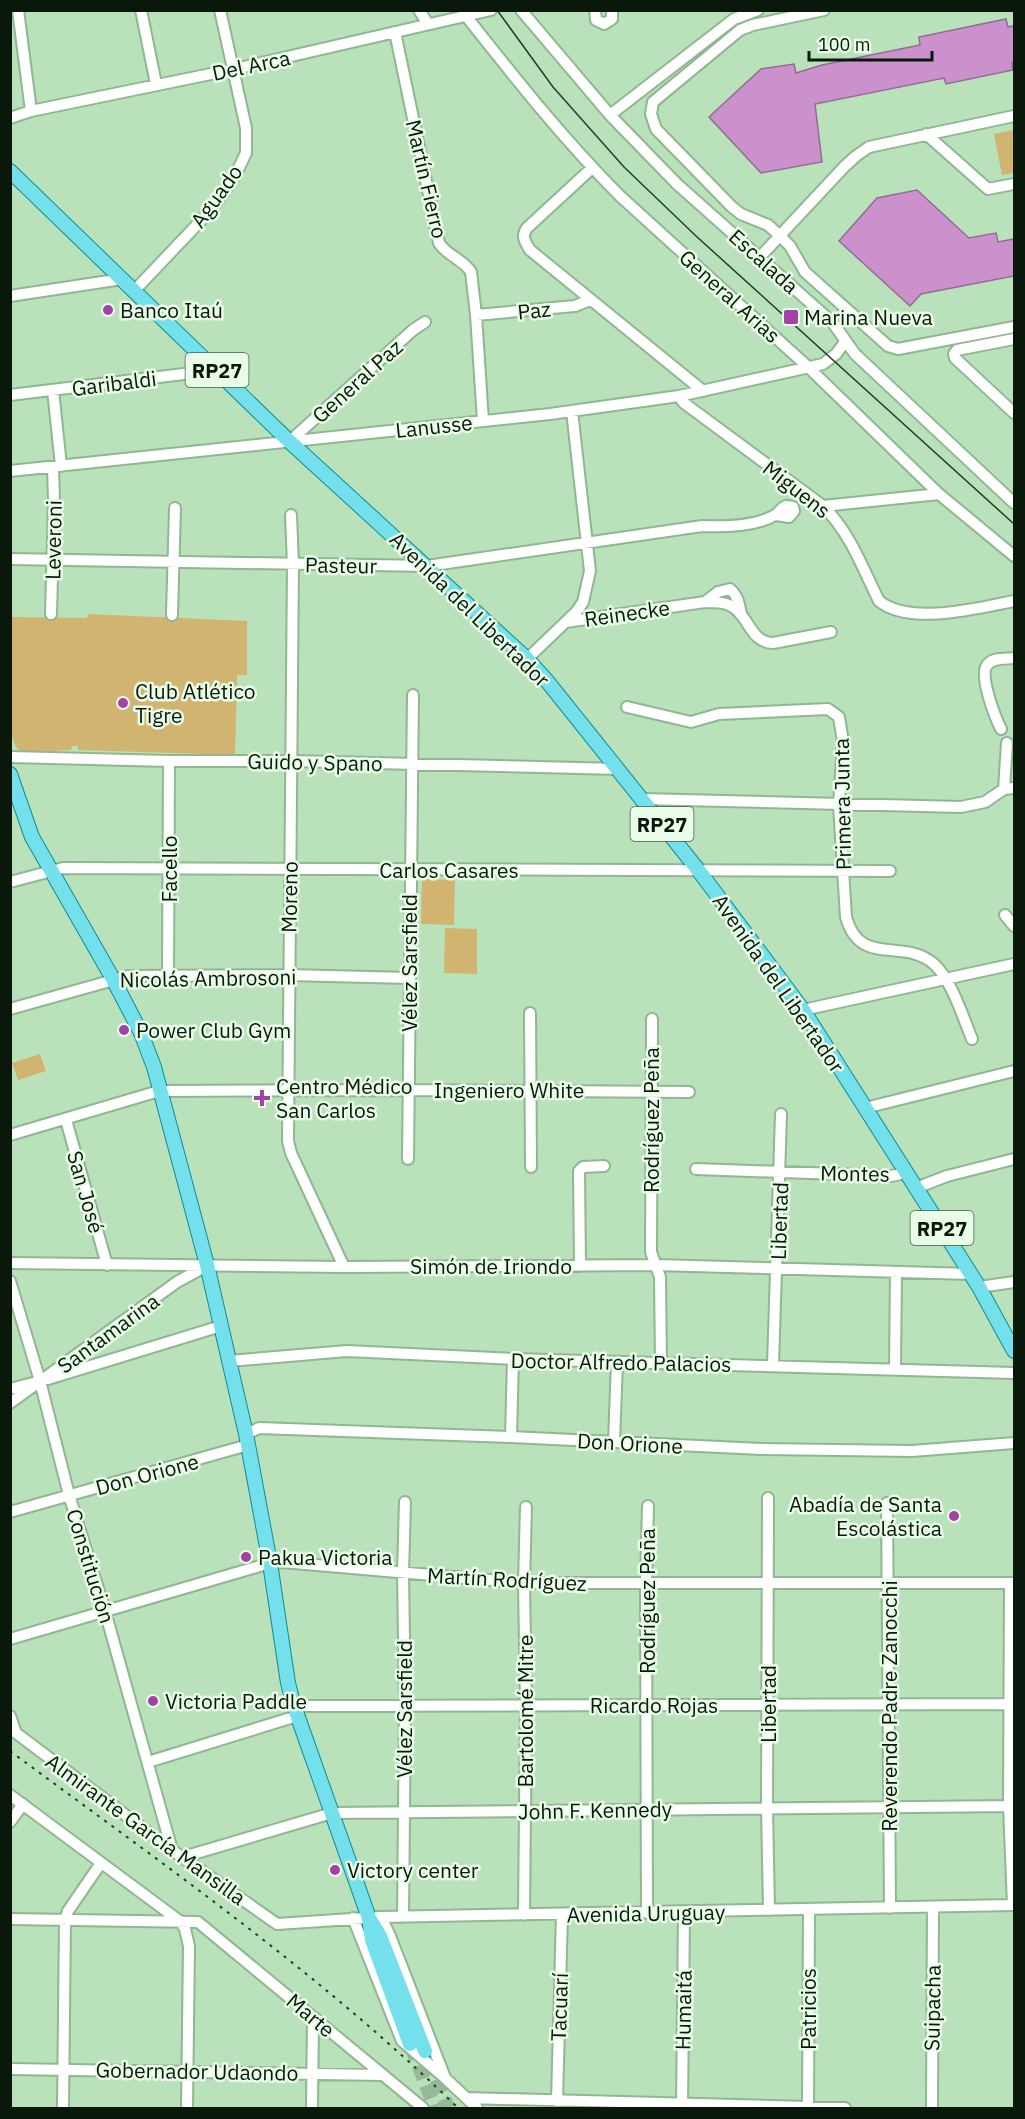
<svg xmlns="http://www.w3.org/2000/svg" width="1025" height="2119" font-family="'IBM Plex Sans',sans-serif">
<rect width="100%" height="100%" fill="#b9e1ba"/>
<path fill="#d2b471" d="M 1014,130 L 1014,173 L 1002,175 L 994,134 Z
M 88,614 L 247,621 L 247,675 L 237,675 L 235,755 L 78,750 L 78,746 L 72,746 L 71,750 C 60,750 25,754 18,749 C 14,746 12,736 11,731 L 11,617 L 87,618 Z
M 422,879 L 455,880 L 454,925 L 421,924 Z
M 445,928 L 477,929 L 477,974 L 444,973 Z
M 40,1054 L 46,1071 L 18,1080 L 12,1063 Z"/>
<path fill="#cb91cc" stroke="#916d92" stroke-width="1.5" d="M 1006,19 L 1008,27 L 1014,26 L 1014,62 L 1012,63 L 1013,70 L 946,84 L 944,78 L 815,104 L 822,162 L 761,173 L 709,117 L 761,69 L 794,64 L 796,73 L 822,65 L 920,45 L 919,37 Z
M 917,190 L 969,238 L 996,233 L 998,242 L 1014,239 L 1014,276 L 921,294 L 910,306 L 839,241 L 877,198 Z"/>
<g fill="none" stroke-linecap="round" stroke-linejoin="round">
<path stroke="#96b997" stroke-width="14" stroke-dasharray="14 7" stroke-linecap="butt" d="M 411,2046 L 435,2108
M 429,2060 L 448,2108"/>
<defs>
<path id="minor" d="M 18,10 L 31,111
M 141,10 L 156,84
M 419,10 L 428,24
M 521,10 L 610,115 L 677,184 L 833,323 L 855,354 L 1014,503
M 595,10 L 596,20 L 604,24 L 612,19 L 612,10
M 824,10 L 753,25 L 740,30 L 653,102 L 651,114 L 656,129 L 732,207 L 741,214 L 768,225 L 780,236 L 790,246 L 805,272 L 888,346 L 898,349 L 1014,327
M 466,16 C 515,78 564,140 620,196 L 808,367 L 939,494 L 1014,556
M 395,32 L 439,243 C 447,256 463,259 471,272 L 476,315 L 483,421
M 610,115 L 734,19 L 758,10
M 10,118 L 31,111 L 235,69 L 491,10
M 926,134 L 988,189 L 1014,184
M 592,168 L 527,228 C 521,236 525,242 530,250 L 703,391
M 759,258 L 844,167 L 856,156 L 869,147 L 1014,116
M 134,291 L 211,210 L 236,174 L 246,153 L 246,128 L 220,10
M 10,296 L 122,279
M 476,315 L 575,306 L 590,300
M 1014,339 L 957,350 L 954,354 L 955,358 L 1014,413
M 53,390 L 61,466
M 10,395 L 217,370
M 679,396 L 684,403 L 823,506 C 851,534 862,567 879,601 C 910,626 978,608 1014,601
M 290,441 L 413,330 L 425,322
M 10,471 L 550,414 L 679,396 L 823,364 L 836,354 L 845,342
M 823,506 L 939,494
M 291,515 L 293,565 L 288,1141 L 291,1153 L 344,1267
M 10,559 L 427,566 L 702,526 C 724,527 755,527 775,515 C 779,513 781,508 786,506 L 793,507 L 794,511 L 789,517 L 776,515
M 705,602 L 718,592 L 730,589 C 738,596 739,604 741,614
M 51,614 L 54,501 L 53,467
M 172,615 L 175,508
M 566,622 L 705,602 C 715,602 725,602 733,607 C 750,618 750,642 773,643 L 831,632
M 527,659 L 577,611 L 583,602 L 590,571 L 572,411
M 627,707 L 691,722 L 719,714 L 828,709 L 839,717 L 843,742 L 839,805 L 846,917 C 860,968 903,937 934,964 C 951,979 963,1017 972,1039
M 1001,729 C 995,717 979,676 987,665 C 993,657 1006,659 1014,658
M 10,757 L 169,761 L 291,761 L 619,769
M 1004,789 L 1007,743
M 642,799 L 961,807 L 985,802 L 1004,789 L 1014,788
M 10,882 L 63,868 L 890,871
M 1005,915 L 1014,926
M 168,977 L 169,761
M 10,1009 L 128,976 L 288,975 L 409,978
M 803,1010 L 1014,964
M 530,1013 L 531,1167
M 652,1019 L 651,1252 L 660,1277 L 661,1363
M 865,1108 L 1014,1071
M 66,1120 L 107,1265
M 10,1135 L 159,1091 L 409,1090 L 689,1092
M 408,1159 L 413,695
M 696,1169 L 891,1176 L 906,1173
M 916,1188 L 947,1176 L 1014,1159
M 10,1263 L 344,1267 L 656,1265 L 971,1274
M 580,1266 L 579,1171 L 583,1167 L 604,1166
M 10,1281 L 40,1381 L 69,1495 L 105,1611 L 172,1850
M 979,1287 L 1014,1282
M 229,1361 L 347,1351 L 513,1359 L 1014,1373
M 773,1365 L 781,1114
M 895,1369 L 896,1272
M 48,1379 L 221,1326
M 10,1389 L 33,1383
M 10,1403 L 177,1282 L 206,1266
M 246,1434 L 259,1428 L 511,1437 L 761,1449 L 912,1451 L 1014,1443
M 511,1437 L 513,1359
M 614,1442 L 617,1362
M 768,1498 L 767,1808 L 769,1910
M 887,1503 L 890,1908
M 10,1512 L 248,1445
M 1010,1583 L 1009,1806 L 1013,1905
M 10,1639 L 270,1563 L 282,1562 L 524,1583 L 1014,1583
M 294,1706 L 1014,1704
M 10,1716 L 16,1733 L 172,1850 L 277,1924 L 381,1917 L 1014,1905
M 148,1762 L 297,1716
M 10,1795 L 181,1922 L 185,1929 L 189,1946 L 187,2108
M 10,1822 L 23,1804
M 183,1857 L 332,1813 L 1014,1806
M 647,1913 L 646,1583 L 648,1506
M 524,1915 L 526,1706 L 524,1583 L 526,1507
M 381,1917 L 390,1936 L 444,2075
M 403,1917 L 405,1705 L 403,1573 L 405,1502
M 353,1918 L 402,2041 L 445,2078 L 477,2108
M 10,1919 L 198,1922 L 423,2108
M 10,2069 L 383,2075
M 467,2098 L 845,2108
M 557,2101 L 562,1914
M 63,2108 L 65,1920 L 68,1911 L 101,1863
M 312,2108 L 313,2017
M 682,2108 L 684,1912
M 808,2108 L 809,1910
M 932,2108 L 933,1907"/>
<path id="major" d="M 10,171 L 290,442 L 527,659 L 547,681 L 699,871 L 803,1010 L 979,1287 L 1014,1351
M 10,774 L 32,837 L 113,979 L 141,1033 L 154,1067 L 207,1265 L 246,1434 L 270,1563 L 288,1683 L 294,1706 L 369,1918 L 372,1940 L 410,2044
M 371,1921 L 380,1936 L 425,2051"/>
</defs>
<use href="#minor" stroke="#90b791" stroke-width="14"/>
<use href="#major" stroke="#118d93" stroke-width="16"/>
<use href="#minor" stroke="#fff" stroke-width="10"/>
<use href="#major" stroke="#73e0eb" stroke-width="14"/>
<path stroke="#283c29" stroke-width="1.5" d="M 497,10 L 553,87 L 624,167 L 696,236 L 1014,524"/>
<path stroke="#283c29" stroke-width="2" stroke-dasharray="3 6" stroke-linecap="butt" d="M 10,1751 C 164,1865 321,1974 458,2108"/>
</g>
<g fill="#a341a7" stroke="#e8fce8" stroke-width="2">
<circle cx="108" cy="310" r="6"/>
<rect x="783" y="309" width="16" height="16" rx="3"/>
<circle cx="123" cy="703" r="6"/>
<circle cx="124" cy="1030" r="6"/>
<path d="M259 1089h6v6h6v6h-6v6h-6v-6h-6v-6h6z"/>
<circle cx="954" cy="1516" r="6"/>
<circle cx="246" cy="1557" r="6"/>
<circle cx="153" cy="1701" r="6"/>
<circle cx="335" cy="1870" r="6"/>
</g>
<g text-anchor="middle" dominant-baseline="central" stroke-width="5" stroke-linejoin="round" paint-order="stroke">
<g fill="#e8fce8" stroke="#4c5c4d" stroke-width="1.5">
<rect x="185.5" y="353" width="63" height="34" rx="4.5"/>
<rect x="630.5" y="807" width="63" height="34" rx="4.5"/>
<rect x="910.5" y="1211" width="63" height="34" rx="4.5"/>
</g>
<g font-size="20" font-weight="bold" fill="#09180a">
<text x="217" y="370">RP27</text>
<text x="662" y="824">RP27</text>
<text x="942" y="1228">RP27</text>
</g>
<g font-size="21" fill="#09180a" stroke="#e8fce8">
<text transform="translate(251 65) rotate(-12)">Del Arca</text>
<text transform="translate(427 179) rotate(77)">Martín Fierro</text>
<text transform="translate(216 196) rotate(-54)">Aguado</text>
<text transform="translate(764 261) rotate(42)">Escalada</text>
<text transform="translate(730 296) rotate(42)">General Arias</text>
<text transform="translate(534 310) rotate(-6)">Paz</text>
<text transform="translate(357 381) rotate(-42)">General Paz</text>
<text transform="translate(114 383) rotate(-7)">Garibaldi</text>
<text transform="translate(434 426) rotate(-6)">Lanusse</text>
<text transform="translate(797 489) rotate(38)">Miguens</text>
<text transform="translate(53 540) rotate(-89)">Leveroni</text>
<text transform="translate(341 565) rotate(1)">Pasteur</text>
<text transform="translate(470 609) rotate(44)">Avenida del Libertador</text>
<text transform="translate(627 613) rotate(-8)">Reinecke</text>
<text transform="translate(315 762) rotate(1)">Guido y Spano</text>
<text transform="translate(842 804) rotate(-91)">Primera Junta</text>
<text transform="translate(169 869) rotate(-90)">Facello</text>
<text x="449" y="870">Carlos Casares</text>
<text transform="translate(289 897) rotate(-89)">Moreno</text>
<text transform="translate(409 963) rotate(-90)">Vélez Sarsfield</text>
<text transform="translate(208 978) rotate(-1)">Nicolás Ambrosoni</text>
<text transform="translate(779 983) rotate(55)">Avenida del Libertador</text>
<text x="509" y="1090">Ingeniero White</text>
<text transform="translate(651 1120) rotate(-90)">Rodríguez Peña</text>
<text transform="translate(855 1173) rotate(1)">Montes</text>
<text transform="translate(86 1192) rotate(74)">San José</text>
<text transform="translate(779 1221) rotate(-88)">Libertad</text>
<text x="491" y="1266">Simón de Iriondo</text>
<text transform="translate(108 1333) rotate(-36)">Santamarina</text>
<text transform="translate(621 1362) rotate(1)">Doctor Alfredo Palacios</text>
<text transform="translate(630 1443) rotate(3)">Don Orione</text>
<text transform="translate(147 1474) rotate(-15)">Don Orione</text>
<text transform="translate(91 1566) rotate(73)">Constitución</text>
<text transform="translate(507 1579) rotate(3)">Martín Rodríguez</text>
<text transform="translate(647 1601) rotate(-90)">Rodríguez Peña</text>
<text transform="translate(768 1704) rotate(-90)">Libertad</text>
<text x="654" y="1705">Ricardo Rojas</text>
<text transform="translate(889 1706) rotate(-90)">Reverendo Padre Zanocchi</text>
<text transform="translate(404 1709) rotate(-90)">Vélez Sarsfield</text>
<text transform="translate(525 1711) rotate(-90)">Bartolomé Mitre</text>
<text transform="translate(595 1810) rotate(-1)">John F. Kennedy</text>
<text transform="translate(146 1829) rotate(36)">Almirante García Mansilla</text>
<text transform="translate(646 1913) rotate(-1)">Avenida Uruguay</text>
<text transform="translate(559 2007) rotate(-88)">Tacuarí</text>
<text transform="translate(932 2008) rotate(-89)">Suipacha</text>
<text transform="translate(808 2009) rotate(-90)">Patricios</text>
<text transform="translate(683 2010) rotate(-89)">Humaitá</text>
<text transform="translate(311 2015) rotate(40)">Marte</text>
<text transform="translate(197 2071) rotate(1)">Gobernador Udaondo</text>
</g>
<g font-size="21" fill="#09180a" stroke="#e8fce8" text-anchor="start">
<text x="120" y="310">Banco Itaú</text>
<text x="804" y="317">Marina Nueva</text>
<text x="135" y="691">Club Atlético<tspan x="135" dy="24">Tigre</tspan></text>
<text x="136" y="1030">Power Club Gym</text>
<text x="276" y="1086">Centro Médico<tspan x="276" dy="24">San Carlos</tspan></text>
<text x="942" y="1504" text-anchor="end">Abadía de Santa<tspan x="942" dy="24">Escolástica</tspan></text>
<text x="258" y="1557">Pakua Victoria</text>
<text x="165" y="1701">Victoria Paddle</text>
<text x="347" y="1870">Victory center</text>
</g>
</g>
<rect width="1025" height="2119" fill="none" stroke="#09180a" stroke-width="24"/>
<path d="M809 51v9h123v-9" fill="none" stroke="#09180a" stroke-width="3"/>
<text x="818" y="51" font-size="18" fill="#09180a" stroke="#e8fce8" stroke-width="4.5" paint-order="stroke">100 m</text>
</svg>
